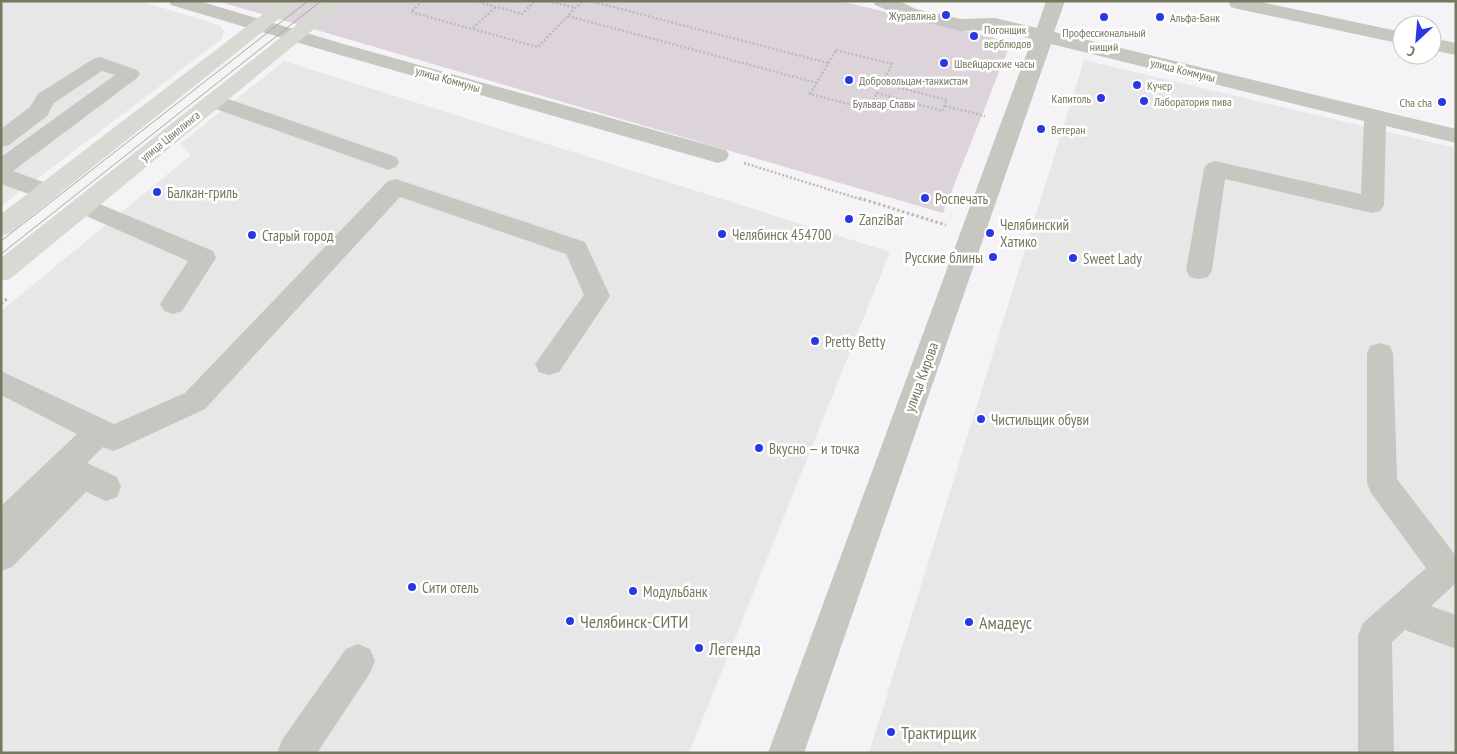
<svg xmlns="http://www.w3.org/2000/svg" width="1457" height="754" font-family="'PT Sans Narrow',sans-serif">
<rect width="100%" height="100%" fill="#f6f3f7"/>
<path fill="#e7e7e7" d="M 1,1 L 140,1 L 219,25 L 224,31 L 222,39 L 1,206 Z
M 1084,60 L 1456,148 L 1456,753 L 869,753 Z
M 284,61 L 890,252 L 689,753 L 1,753 L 1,311 L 191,155 L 180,144 Z"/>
<path fill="#ddd4db" d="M 217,1 L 840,1 L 1011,42 L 943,213 Z"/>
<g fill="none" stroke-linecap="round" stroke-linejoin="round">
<path stroke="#bbbcb6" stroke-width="2.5" stroke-dasharray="2 2" stroke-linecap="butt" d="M 422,1 L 411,12 L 538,47 L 582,1
M 475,1 L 522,14 L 535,1
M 548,1 L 575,8
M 590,1 L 828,63
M 568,16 L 817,83
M 473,28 L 496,7
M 836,50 L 892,64 L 882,83 L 947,100 L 942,111 L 877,93 L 868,109 L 810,94 Z
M 945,106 L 985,116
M 744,163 L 863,200"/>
<path stroke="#bbbcb6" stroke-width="3" stroke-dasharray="2.5 2.5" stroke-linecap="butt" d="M 859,198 L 946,225
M 1,304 L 8,298"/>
<path fill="#c6c7c0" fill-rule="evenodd" d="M 169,1 L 199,1 L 347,45 L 726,150 L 729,155 L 726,160 L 718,163 L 333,53 L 171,5 Z
M 873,1 L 899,1 L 916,9 L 961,19 L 995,18 L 1037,28 L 1046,1 L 1065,1 L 1054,32 L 1456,129 L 1456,143 L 1386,126 L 1384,205 L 1380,211 L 1372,213 L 1225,179 L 1212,270 L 1208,277 L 1199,279 L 1190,277 L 1186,270 L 1204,169 L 1207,164 L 1215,161 L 1361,194 L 1364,121 L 1051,44 L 804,753 L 768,753 L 1032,39 L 995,30 L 961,31 L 903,17 L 875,5 Z
M 1230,1 L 1256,1 L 1402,32 L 1402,44 L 1238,9 L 1231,7 L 1229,3 Z
M 1432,38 L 1456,43 L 1456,55 L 1432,50 Z
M 100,57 L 137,70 L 140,74 L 137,78 L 13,171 L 54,186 L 58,192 L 54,198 L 46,200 L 1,184 L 1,157 L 115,75 L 102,71 L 54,103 L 47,116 L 9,145 L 1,147 L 1,129 L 30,107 L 38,94 L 93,59 Z
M 214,94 L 396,157 L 399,162 L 396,167 L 388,170 L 380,167 L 207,106 L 203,101 L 207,96 Z
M 396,179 L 585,242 L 610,296 L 559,372 L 549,375 L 539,372 L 535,364 L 584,295 L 566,254 L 400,197 L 205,409 L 123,447 L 113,451 L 103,447 L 87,463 L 117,477 L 121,487 L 117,497 L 106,501 L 86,492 L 12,567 L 1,571 L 1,506 L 77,434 L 1,395 L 1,371 L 114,424 L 185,393 L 388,181 Z
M 83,197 L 213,251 L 216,258 L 182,311 L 173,314 L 164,311 L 160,304 L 188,261 L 75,211 L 71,205 L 75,199 Z
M 1380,343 L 1390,346 L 1393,354 L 1397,479 L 1456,556 L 1456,583 L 1431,606 L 1456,615 L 1456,649 L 1405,630 L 1392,642 L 1394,753 L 1358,753 L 1358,635 L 1363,623 L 1426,568 L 1371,493 L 1367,483 L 1367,354 L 1370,346 Z
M 358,644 L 370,649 L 375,661 L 370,673 L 317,753 L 277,753 L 282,740 L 346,649 Z"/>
<path fill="#d8d9d2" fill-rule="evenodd" d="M 280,1 L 301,1 L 10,233 L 1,236 L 1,214 Z
M 327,1 L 348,1 L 10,279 L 1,281 L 1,258 Z"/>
<path stroke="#a8aa9d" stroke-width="1" d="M 1,241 L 308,1
M 1,254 L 321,1"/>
</g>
<g fill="#2838e2" stroke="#fff" stroke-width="2">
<circle cx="946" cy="15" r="5"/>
<circle cx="1104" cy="17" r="5"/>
<circle cx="1160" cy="17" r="5"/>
<circle cx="974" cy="36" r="5"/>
<circle cx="944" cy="63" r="5"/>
<circle cx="849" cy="80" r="5"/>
<circle cx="1137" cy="85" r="5"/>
<circle cx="1101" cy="98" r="5"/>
<circle cx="1144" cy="101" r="5"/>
<circle cx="1442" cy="102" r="5"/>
<circle cx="1041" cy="129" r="5"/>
<circle cx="157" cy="192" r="5"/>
<circle cx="925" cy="198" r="5"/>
<circle cx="849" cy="219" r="5"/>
<circle cx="990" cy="233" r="5"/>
<circle cx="722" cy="234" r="5"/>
<circle cx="252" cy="235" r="5"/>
<circle cx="993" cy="257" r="5"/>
<circle cx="1073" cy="258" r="5"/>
<circle cx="815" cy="341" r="5"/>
<circle cx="981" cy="419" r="5"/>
<circle cx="759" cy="448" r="5"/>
<circle cx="412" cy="587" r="5"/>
<circle cx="633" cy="591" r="5"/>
<circle cx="570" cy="621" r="5"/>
<circle cx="969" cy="622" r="5"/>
<circle cx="699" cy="648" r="5"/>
<circle cx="891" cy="732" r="5"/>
</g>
<g text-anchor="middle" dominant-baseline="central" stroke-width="5" stroke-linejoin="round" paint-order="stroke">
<g font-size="12" fill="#75785e" stroke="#fff" text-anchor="start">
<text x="936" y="15" text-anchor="end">Журавлина</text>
<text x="1170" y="17">Альфа-Банк</text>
<text x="984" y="29">Погонщик<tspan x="984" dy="14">верблюдов</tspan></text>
<text x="1104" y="32" text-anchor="middle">Профессиональный<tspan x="1104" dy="14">нищий</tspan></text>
<text x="954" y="63">Швейцарские часы</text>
<text x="859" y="80">Добровольцам-танкистам</text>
<text x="1147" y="85">Кучер</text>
<text x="1091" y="98" text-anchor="end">Капитоль</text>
<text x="1154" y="101">Лаборатория пива</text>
<text x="1432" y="102" text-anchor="end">Cha cha</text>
<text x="1051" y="129">Ветеран</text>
</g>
<g font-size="12" fill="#75785e" stroke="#fff">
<text transform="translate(1183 70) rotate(14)">улица Коммуны</text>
<text transform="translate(448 79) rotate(16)">улица Коммуны</text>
<text transform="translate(170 136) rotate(-39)">улица Цвиллинга</text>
</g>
<g font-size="12" fill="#7b6470" stroke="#fff">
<text x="884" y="103">Бульвар Славы</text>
</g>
<g font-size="15" fill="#75785e" stroke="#fff" text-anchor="start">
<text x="167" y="192">Балкан-гриль</text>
<text x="935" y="198">Роспечать</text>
<text x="859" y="219">ZanziBar</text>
<text x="1000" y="224">Челябинский<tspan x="1000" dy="17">Хатико</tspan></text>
<text x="732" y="234">Челябинск 454700</text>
<text x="262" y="235">Старый город</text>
<text x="983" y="257" text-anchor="end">Русские блины</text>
<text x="1083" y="258">Sweet Lady</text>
<text x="825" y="341">Pretty Betty</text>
<text x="991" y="419">Чистильщик обуви</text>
<text x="769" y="448">Вкусно — и точка</text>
<text x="422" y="587">Сити отель</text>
<text x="643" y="591">Модульбанк</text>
</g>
<g font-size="15" fill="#75785e" stroke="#fff">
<text transform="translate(921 377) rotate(-70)">улица Кирова</text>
</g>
<g font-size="18" fill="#75785e" stroke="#fff" text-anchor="start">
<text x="580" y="621">Челябинск-СИТИ</text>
<text x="979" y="622">Амадеус</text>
<text x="709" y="648">Легенда</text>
<text x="901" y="732">Трактирщик</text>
</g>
</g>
<rect width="1457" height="754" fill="none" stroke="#75785e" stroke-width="5"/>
<g transform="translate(1417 40) rotate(206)"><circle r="24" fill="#ffffff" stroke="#c8c9bf"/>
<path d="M0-4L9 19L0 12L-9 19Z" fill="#2838e2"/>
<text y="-8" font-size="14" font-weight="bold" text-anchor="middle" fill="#75785e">С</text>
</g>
</svg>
